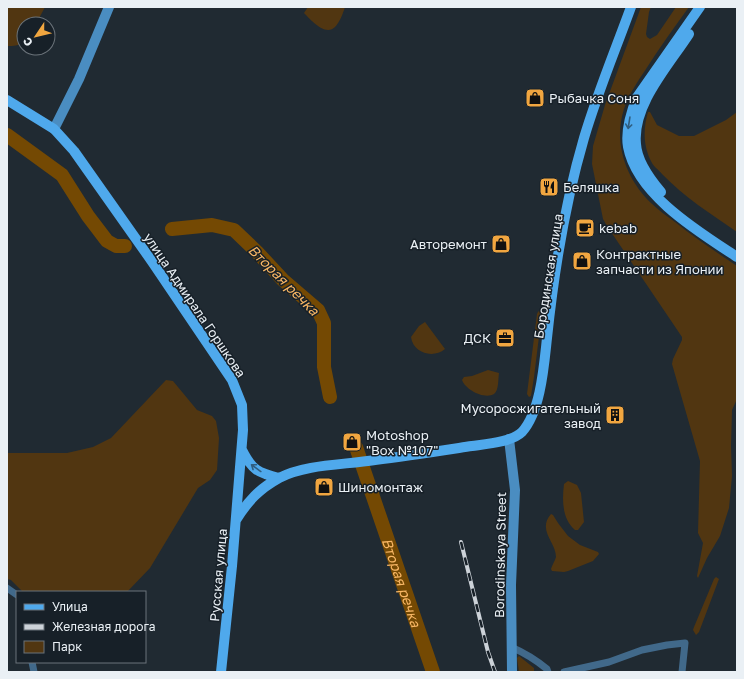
<svg xmlns="http://www.w3.org/2000/svg" width="744" height="679" font-family="'Golos Text',sans-serif">
<rect width="100%" height="100%" fill="#202a32"/>
<path fill="#513611" d="M 7,7 L 45,7 L 36,24 L 24,24 L 24,42 C 18,46 14,46 7,46 Z
M 308,7 L 345,7 C 343,13 340,22 335,27 C 325,37 310,19 304,13 Z
M 641,7 L 651,7 L 649,12 L 646,34 L 647,37 L 650,39 L 657,35 L 676,7 L 689,7 C 674,28 659,48 646,69 C 637,82 629,95 624,109 C 613,143 626,179 651,203 C 658,210 667,216 675,222 C 695,238 716,252 737,266 L 737,399 L 732,410 L 731,446 L 732,476 L 729,508 L 720,536 L 707,558 L 698,578 L 697,576 L 703,543 L 698,533 L 700,461 L 672,364 L 673,359 L 682,340 L 682,337 L 607,226 L 603,219 L 592,164 L 593,146 L 605,105 Z
M 648,112 L 650,112 L 657,125 L 679,136 L 694,136 L 726,120 L 737,112 L 737,232 C 711,214 684,197 662,174 C 659,170 654,167 652,163 C 643,147 643,129 648,112 Z
M 540,310 L 542,312 L 534,377 L 531,396 L 529,397 L 527,394 L 537,314 L 538,312 Z
M 425,322 L 445,349 C 433,359 413,353 411,337 L 419,326 Z
M 488,370 L 499,373 C 498,379 499,390 494,394 C 484,400 465,389 462,380 L 464,377 L 472,376 Z
M 166,380 L 173,381 L 197,410 L 212,416 L 216,421 L 219,438 L 217,470 L 210,480 L 198,488 L 150,568 L 127,592 L 23,592 L 11,580 L 7,579 L 7,453 L 67,453 L 93,447 L 111,438 Z
M 568,481 L 577,485 L 581,493 L 584,522 L 578,530 L 575,530 C 562,519 562,500 564,484 Z
M 551,514 L 553,515 L 558,523 L 568,536 L 580,545 L 598,552 L 599,554 L 593,561 L 568,571 L 564,572 L 552,571 L 551,569 C 552,565 555,561 556,557 C 556,542 537,530 551,514 Z
M 716,577 L 719,579 L 699,632 L 696,635 L 693,630 L 694,627 L 714,579 Z
M 519,656 L 534,668 L 534,672 L 519,672 L 517,658 Z"/>
<g fill="none" stroke-linecap="round" stroke-linejoin="round">
<g stroke="#744903" stroke-width="14">
<path d="M 7,135 L 62,175 L 88,216 L 107,241 L 116,246 L 125,246"/>
<path d="M 172,229 L 212,225 L 234,230 L 257,252 L 283,280 L 318,310 L 324,323 L 324,367 L 330,397"/>
<path id="s1" d="M 356,447 L 433,672"/>
</g>
<path stroke="#41698a" stroke-width="7" d="M 7,588 L 17,595
M 511,647 C 525,653 536,660 547,669 L 548,672
M 32,662 L 34,672
M 564,672 L 609,662 L 642,650 L 667,645 L 685,643 L 682,672"/>
<path stroke="#4a8dc1" stroke-width="10" d="M 54,129 L 79,79 L 109,7
M 509,439 L 515,490 L 511,585 L 512,672"/>
<path stroke="#4fa9ec" stroke-width="10" d="M 700,7 L 637,97 C 631,112 625,130 628,147 C 637,195 699,232 737,257
M 7,100 L 54,129 L 74,151 L 153,263 L 232,380 L 242,405 L 243,430 L 232,566 L 221,672
M 661,192 C 650,179 637,162 636,144 C 632,105 669,65 689,34
M 242,450 C 252,470 258,473 279,478
M 236,520 C 248,501 259,489 279,478 C 306,464 344,465 375,460 C 407,456 439,451 472,446 C 486,444 512,442 522,432 C 541,411 544,365 547,338 C 554,271 565,203 584,138 C 597,94 615,51 631,7"/>
<defs>
<path id="rail" d="M 461,542 L 488,652 L 495,672"/>
</defs>
<use href="#rail" stroke="#ccd2d8" stroke-width="4"/>
<use href="#rail" stroke="#172028" stroke-width="2.5" stroke-dasharray="8" stroke-linecap="butt"/>
</g>
<defs><path id="oneway-shaft" d="M-6 0H5M1.5-3L5.5 0L1.5 3" fill="none" stroke-width="1.6" stroke-linecap="round" stroke-linejoin="round"/></defs>
<g stroke="#305e80">
<use href="#oneway-shaft" transform="translate(629 123) rotate(99)"/>
<use href="#oneway-shaft" transform="translate(256 468) rotate(-144)"/>
</g>
<defs>
<symbol id="shop-square" viewBox="-11 -11 22 22"><rect x="-9" y="-9" width="18" height="18" rx="4" fill="#f1a640" stroke="#172028"/><path d="M-5-2.5h2.3a2.7 3.5 0 0 1 5.4 0H5L5.5 6h-11ZM-1.5-2.5h3a1.5 2.3 0 0 0-3 0Z" fill="#111"/></symbol>
<symbol id="restaurant-square" viewBox="-11 -11 22 22"><rect x="-9" y="-9" width="18" height="18" rx="4" fill="#f1a640" stroke="#172028"/><path d="M-5-6h1v4h1v-4h1v4h1v-4h1v5L-1.5 .5V6h-2V.5L-5-1ZM5-6V6H3V1.5H1.5Q1.5-4 5-6Z" fill="#111"/></symbol>
<symbol id="cafe-square" viewBox="-11 -11 22 22"><rect x="-9" y="-9" width="18" height="18" rx="4" fill="#f1a640" stroke="#172028"/><path d="M-5.5-4.5H6V0H3Q3 3.5 0 3.5H-2.5Q-5.5 3.5-5.5 0ZM3-3.2v2h1.7v-2ZM-6 4.5H4V6H-6Z" fill="#111"/></symbol>
<symbol id="office-square" viewBox="-11 -11 22 22"><rect x="-9" y="-9" width="18" height="18" rx="4" fill="#f1a640" stroke="#172028"/><path d="M-6-3h4V-5.5h4V-3h4V5H-6ZM-1-4.5V-3h2v-1.5ZM-6 0V1H6V0Z" fill="#111"/></symbol>
<symbol id="building-square" viewBox="-11 -11 22 22"><rect x="-9" y="-9" width="18" height="18" rx="4" fill="#f1a640" stroke="#172028"/><path d="M-4-6H4V6H1V3H-1V6H-4ZM-2.5-4.3h1.7v1.8h-1.7ZM.8-4.3h1.7v1.8H.8ZM-2.5-1h1.7V.8h-1.7ZM.8-1h1.7V.8H.8Z" fill="#111"/></symbol>
</defs>
<g fill-rule="evenodd">
<use href="#shop-square" x="524" y="87" width="22" height="22"/>
<use href="#restaurant-square" x="538" y="176" width="22" height="22"/>
<use href="#cafe-square" x="574" y="217" width="22" height="22"/>
<use href="#shop-square" x="490" y="233" width="22" height="22"/>
<use href="#shop-square" x="571" y="250" width="22" height="22"/>
<use href="#office-square" x="494" y="327" width="22" height="22"/>
<use href="#building-square" x="604" y="404" width="22" height="22"/>
<use href="#shop-square" x="341" y="431" width="22" height="22"/>
<use href="#shop-square" x="313" y="476" width="22" height="22"/>
</g>
<g text-anchor="middle" dominant-baseline="central" stroke-width="3" stroke-linejoin="round" paint-order="stroke">
<g font-size="13" fill="#eaf0f5" stroke="#172028" text-anchor="start">
<text x="549" y="98">Рыбачка Соня</text>
<text x="563" y="187">Беляшка</text>
<text x="599" y="228">kebab</text>
<text x="487" y="244" text-anchor="end">Авторемонт</text>
<text x="596" y="254">Контрактные<tspan x="596" dy="15">запчасти из Японии</tspan></text>
<text x="491" y="338" text-anchor="end">ДСК</text>
<text x="601" y="408" text-anchor="end">Мусоросжигательный<tspan x="601" dy="15">завод</tspan></text>
<text x="366" y="435">Motoshop<tspan x="366" dy="15">"Box №107"</tspan></text>
<text x="338" y="487">Шиномонтаж</text>
</g>
<g font-size="13" fill="#eaf0f5" stroke="#172028">
<text transform="translate(548 276) rotate(-81)">Бородинская улица</text>
<text transform="translate(195 305) rotate(56)">улица Адмирала Горшкова</text>
<text transform="translate(500 555) rotate(-89)">Borodinskaya Street</text>
<text transform="translate(218 575) rotate(-85)">Русская улица</text>
</g>
<g font-size="14" font-style="italic" fill="#f9b765" stroke="#172028">
<text transform="translate(284 280) rotate(45)">Вторая речка</text>
<text stroke="none"><textPath href="#s1" startOffset="143">Вторая речка</textPath></text>
</g>
</g>
<rect width="744" height="679" fill="none" stroke="#eaf0f5" stroke-width="16"/>
<rect x="16" y="591" width="130" height="72" fill="#172028" stroke="#6b737a"/>
<rect x="24" y="604" width="20" height="6" fill="#4fa9ec" stroke="#6b737a"/>
<text x="52" y="611" font-size="12" fill="#eaf0f5">Улица</text>
<rect x="24" y="624" width="20" height="6" fill="#ccd2d8" stroke="#6b737a"/>
<text x="52" y="631" font-size="12" fill="#eaf0f5">Железная дорога</text>
<rect x="24" y="641" width="20" height="12" fill="#513611" stroke="#6b737a"/>
<text x="52" y="651" font-size="12" fill="#eaf0f5">Парк</text>
<g transform="translate(36 36) rotate(235)"><circle r="19" fill="#172028" stroke="#6b737a"/>
<path d="M0-3L7 15L0 10L-7 15Z" fill="#f1a640"/>
<text y="-6" font-size="11" font-weight="bold" text-anchor="middle" fill="#eaf0f5">С</text>
</g>
</svg>
